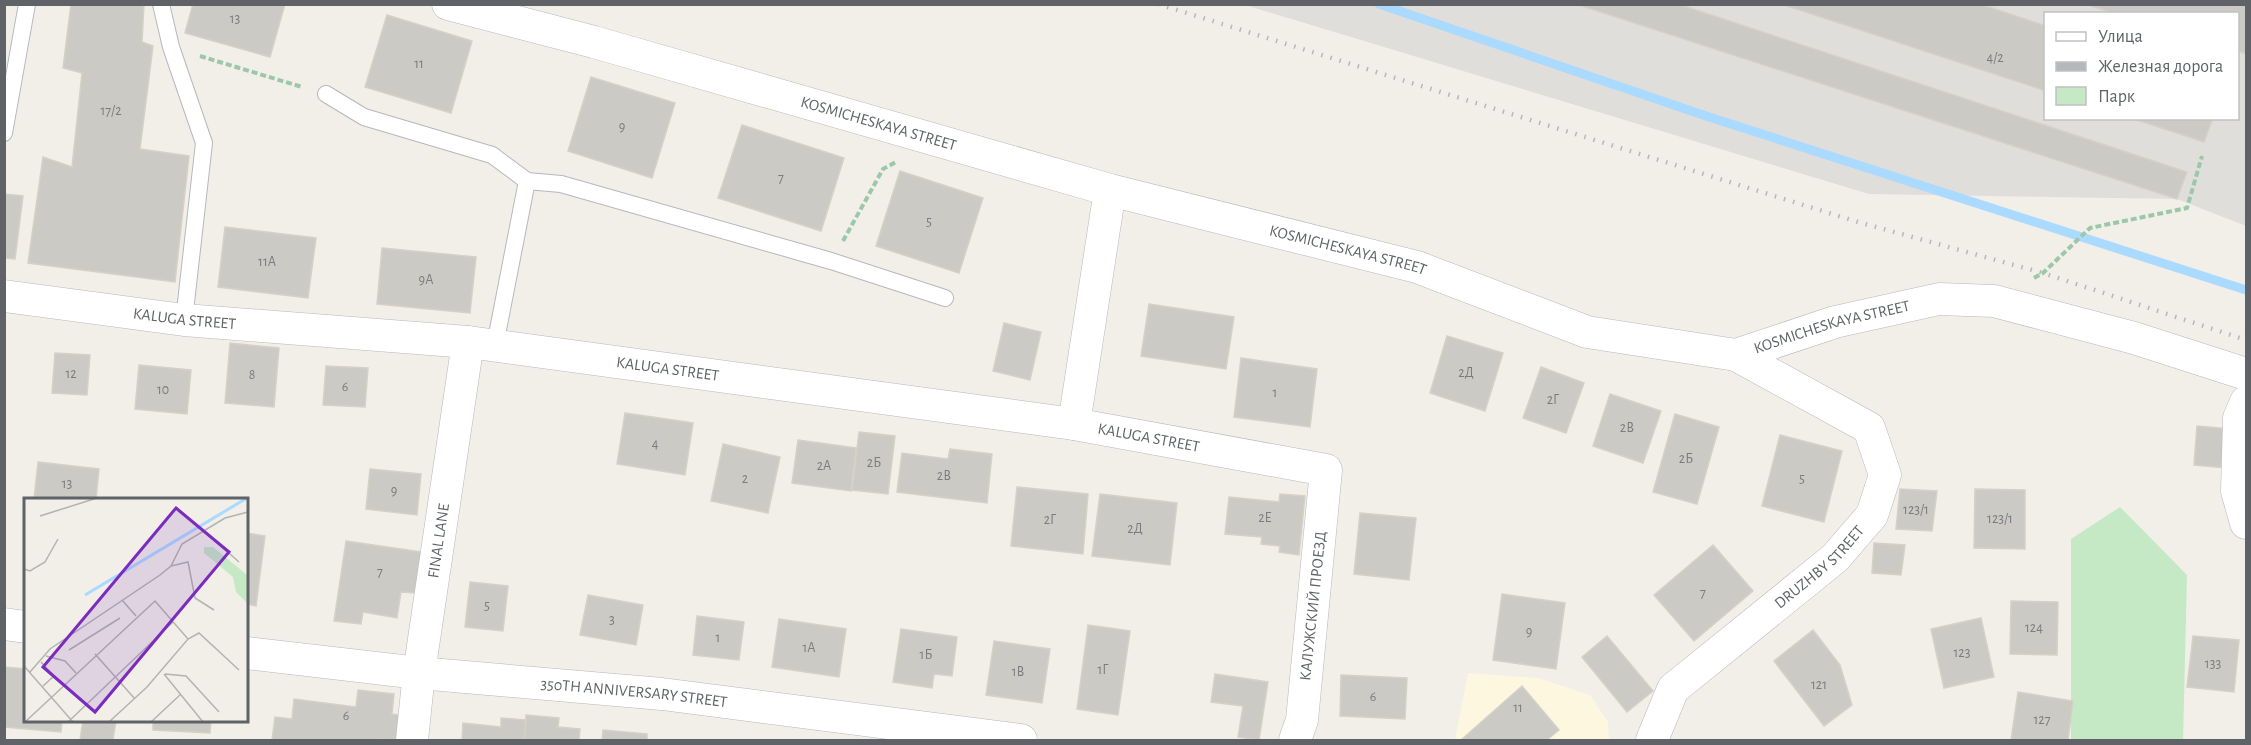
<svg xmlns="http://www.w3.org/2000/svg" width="2251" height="745" font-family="'Alegreya Sans',sans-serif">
<rect width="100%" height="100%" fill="#f1efe8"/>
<path fill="#fef7e0" d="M 1468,673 L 1538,678 L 1590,695 L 1608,722 L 1609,740 L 1455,740 Z"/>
<path fill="#e0deda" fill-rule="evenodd" d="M 1245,5 L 2246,5 L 2246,226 L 2177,199 L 1869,194 ZM 2046,14 L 2238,14 L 2238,118 L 2046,118 Z"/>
<path fill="#c5e8c5" d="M 2120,507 L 2187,575 L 2183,740 L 2071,740 L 2071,539 Z"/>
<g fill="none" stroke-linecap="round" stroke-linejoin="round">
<path stroke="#aadaff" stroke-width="9" d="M 1379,4 L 1706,116 L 2246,290"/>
</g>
<path fill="#cccac5" stroke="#d6d1c6" stroke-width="1.5" d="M 71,4 L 144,4 L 142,42 L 153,46 L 140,149 L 189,156 L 175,282 L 28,263 L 43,157 L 72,167 L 82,73 L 63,68 Z
M 193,4 L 285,4 L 270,57 L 185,33 Z
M 1576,4 L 1678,4 L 2187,172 L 2177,199 Z
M 1781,4 L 1980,4 L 2046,26 L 2046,91 Z
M 2086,4 L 2246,4 L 2246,54 L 2238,51 L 2238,14 L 2115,14 Z
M 387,15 L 472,41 L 451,113 L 365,87 Z
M 591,77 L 675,103 L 652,178 L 568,151 Z
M 2131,118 L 2213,118 L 2204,142 Z
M 742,125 L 844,158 L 821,231 L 718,198 Z
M 900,171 L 983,198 L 959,273 L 876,246 Z
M 4,194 L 23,196 L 15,259 L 4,258 Z
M 225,227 L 316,238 L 308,298 L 218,287 Z
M 382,248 L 476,257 L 470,313 L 377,304 Z
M 1149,304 L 1234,317 L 1226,369 L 1141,356 Z
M 1004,323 L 1041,332 L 1030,380 L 993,371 Z
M 1447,336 L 1503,353 L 1485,411 L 1430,393 Z
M 230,343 L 279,348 L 274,407 L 225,403 Z
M 55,353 L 90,355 L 87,395 L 52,393 Z
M 1241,358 L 1317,369 L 1310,427 L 1234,417 Z
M 139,365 L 191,370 L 187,414 L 135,409 Z
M 326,366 L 368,368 L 365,407 L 323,405 Z
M 1541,367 L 1584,383 L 1566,433 L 1523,418 Z
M 1610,394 L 1661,411 L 1643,463 L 1593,446 Z
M 625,413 L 693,423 L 685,475 L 617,464 Z
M 1675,414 L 1719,427 L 1697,504 L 1653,492 Z
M 2197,426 L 2231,429 L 2227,468 L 2194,465 Z
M 859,432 L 895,436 L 888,494 L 852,490 Z
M 1780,435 L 1842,451 L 1824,522 L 1762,506 Z
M 798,440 L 856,448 L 851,491 L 792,483 Z
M 723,444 L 780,457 L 768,513 L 711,501 Z
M 950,449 L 992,454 L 987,503 L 897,492 L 902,453 L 948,459 Z
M 38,462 L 99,469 L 96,499 L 34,499 Z
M 370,469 L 421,474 L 417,515 L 366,509 Z
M 1017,487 L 1088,494 L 1083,554 L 1011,546 Z
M 1900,489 L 1937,491 L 1932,531 L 1896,529 Z
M 1975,489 L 2025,490 L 2025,549 L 1974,548 Z
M 1100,494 L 1177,503 L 1170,565 L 1092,556 Z
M 1280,494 L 1305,496 L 1299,555 L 1279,552 L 1280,546 L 1261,544 L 1262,537 L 1225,534 L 1229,497 L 1279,502 Z
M 1360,513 L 1416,518 L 1409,580 L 1354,574 Z
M 246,533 L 265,536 L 256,606 L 246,604 Z
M 346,541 L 421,552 L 415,593 L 401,592 L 397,618 L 363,612 L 361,624 L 334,621 Z
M 1874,543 L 1905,545 L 1901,575 L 1872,573 Z
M 1713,545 L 1753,591 L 1694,641 L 1654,595 Z
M 470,582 L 508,586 L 503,631 L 465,627 Z
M 1502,594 L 1565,603 L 1556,669 L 1493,660 Z
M 588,595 L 643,605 L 636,645 L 580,635 Z
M 2011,601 L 2058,602 L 2057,655 L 2010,654 Z
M 697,616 L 744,622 L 739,660 L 693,655 Z
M 1981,618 L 1994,677 L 1944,688 L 1931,629 Z
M 779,619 L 846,629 L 839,677 L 772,667 Z
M 1088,625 L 1130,631 L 1118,715 L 1077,709 Z
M 901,629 L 957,637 L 952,676 L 934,674 L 932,688 L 893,682 Z
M 1813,630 L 1840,665 L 1852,705 L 1824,726 L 1774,661 Z
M 1607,636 L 1653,691 L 1627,712 L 1582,657 Z
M 2193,636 L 2239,640 L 2234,692 L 2187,687 Z
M 994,641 L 1050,649 L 1042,703 L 986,695 Z
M 4,667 L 26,669 L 26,720 L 62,720 L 61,732 L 4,727 Z
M 1215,674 L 1268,682 L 1259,740 L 1238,737 L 1243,706 L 1211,702 Z
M 1341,675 L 1407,678 L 1405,719 L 1340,716 Z
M 1522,686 L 1559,730 L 1547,740 L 1461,740 Z
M 358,690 L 394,694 L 392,714 L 399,715 L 396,740 L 379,739 L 379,740 L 272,740 L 275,717 L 292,719 L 294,699 L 356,707 Z
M 2018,692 L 2073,701 L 2068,740 L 2011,740 Z
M 526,715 L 559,718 L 558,727 L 580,729 L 579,740 L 524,740 Z
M 501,718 L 526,720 L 524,740 L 462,740 L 463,723 L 501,727 Z
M 83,720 L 116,720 L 113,740 L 80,740 Z
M 153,720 L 211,720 L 210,733 L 153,730 Z
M 603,730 L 647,734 L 647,740 L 602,740 Z"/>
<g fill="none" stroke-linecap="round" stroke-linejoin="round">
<defs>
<path id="service" d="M 161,4 L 171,47 L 204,143 L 184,320
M 326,94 L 364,117 L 492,155 L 527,181 L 561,184 L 831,261 L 945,298
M 4,133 L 27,4
M 495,345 L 527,181"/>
<g id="minor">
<path id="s1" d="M 448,4 L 594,42 L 1110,190 L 1417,267 L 1587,332 L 1736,355 L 1835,322 L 1939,299 L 1994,301 L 2134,338 L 2246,374"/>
<path id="s2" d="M 4,296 L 184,320 L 468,342 L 1074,424 L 1326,470 L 1302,720 L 1295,740"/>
<path d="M 2246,402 L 2239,418 L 2237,491 L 2246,523"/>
<path d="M 1074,424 L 1110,190"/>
<path d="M 4,624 L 26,627"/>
<path id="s3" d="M 246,653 L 419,673 L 662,694 L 1021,740"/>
<path id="s4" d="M 412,740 L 419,673 L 468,342"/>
<path id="s5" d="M 1652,740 L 1673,689 L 1835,558 L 1872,515 L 1885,475 L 1869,428 L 1736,355"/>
</g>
</defs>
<use href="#service" stroke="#b5b8bc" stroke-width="18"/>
<use href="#minor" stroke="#b5b8bc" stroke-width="33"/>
<path stroke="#9cc7a9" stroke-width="4" stroke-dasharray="6 3" stroke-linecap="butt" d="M 200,56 L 302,87
M 843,241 L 883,169 L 896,162
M 2034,278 L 2043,273 L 2090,228 L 2187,208 L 2202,156"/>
<use href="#service" stroke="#fff" stroke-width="16"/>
<use href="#minor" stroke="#fff" stroke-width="32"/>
<path stroke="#b6b7b8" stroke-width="4.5" stroke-dasharray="1.5 8" stroke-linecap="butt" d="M 1158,4 L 1858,222 L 2043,273 L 2246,340"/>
</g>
<g text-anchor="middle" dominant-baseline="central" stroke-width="4.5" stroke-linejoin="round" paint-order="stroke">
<g font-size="14" fill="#7a7d7f">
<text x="235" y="19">13</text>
<text x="1995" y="58">4/2</text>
<text x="419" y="64">11</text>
<text x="111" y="111">17/2</text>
<text x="622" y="127">9</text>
<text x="781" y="178">7</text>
<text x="929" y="222">5</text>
<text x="267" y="262">11А</text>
<text x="426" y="280">9А</text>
<text x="1466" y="373">2Д</text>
<text x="71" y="374">12</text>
<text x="252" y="375">8</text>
<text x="345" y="387">6</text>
<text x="163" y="390">10</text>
<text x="1275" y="393">1</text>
<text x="1553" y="400">2Г</text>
<text x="1627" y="428">2В</text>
<text x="655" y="444">4</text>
<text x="1686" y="459">2Б</text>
<text x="874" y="463">2Б</text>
<text x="824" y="466">2А</text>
<text x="944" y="476">2В</text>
<text x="745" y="479">2</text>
<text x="1802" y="479">5</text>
<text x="67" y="484">13</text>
<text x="394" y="491">9</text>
<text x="1916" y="510">123/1</text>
<text x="1265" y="518">2Е</text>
<text x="2000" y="519">123/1</text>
<text x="1050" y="520">2Г</text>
<text x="1135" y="529">2Д</text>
<text x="380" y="572">7</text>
<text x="1703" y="593">7</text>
<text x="487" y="606">5</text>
<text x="612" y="620">3</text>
<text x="2034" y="628">124</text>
<text x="1529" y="632">9</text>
<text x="718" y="638">1</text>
<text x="809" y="648">1А</text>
<text x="1962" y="653">123</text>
<text x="926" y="655">1Б</text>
<text x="2213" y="664">133</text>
<text x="1103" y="670">1Г</text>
<text x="1018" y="672">1В</text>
<text x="1819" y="685">121</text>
<text x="1373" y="697">6</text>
<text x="1518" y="708">11</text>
<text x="346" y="716">6</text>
<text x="2042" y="720">127</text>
</g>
<g font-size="16" fill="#5f6368" stroke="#fff">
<text stroke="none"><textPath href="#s1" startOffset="447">KOSMICHESKAYA STREET</textPath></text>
<text stroke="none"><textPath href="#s1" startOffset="933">KOSMICHESKAYA STREET</textPath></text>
<text stroke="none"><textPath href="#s2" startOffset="182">KALUGA STREET</textPath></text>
<text stroke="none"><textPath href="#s1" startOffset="1437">KOSMICHESKAYA STREET</textPath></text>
<text stroke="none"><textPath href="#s2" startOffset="668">KALUGA STREET</textPath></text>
<text stroke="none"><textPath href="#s2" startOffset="1154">KALUGA STREET</textPath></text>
<text stroke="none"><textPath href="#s4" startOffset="201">FINAL LANE</textPath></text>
<text stroke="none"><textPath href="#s5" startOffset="246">DRUZHBY STREET</textPath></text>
<text transform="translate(1313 606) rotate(-84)">КАЛУЖСКИЙ ПРОЕЗД</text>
<text stroke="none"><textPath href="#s3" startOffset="390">350TH ANNIVERSARY STREET</textPath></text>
</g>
</g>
<g transform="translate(24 498)">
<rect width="224" height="224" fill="#f1efe8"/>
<path d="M 180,49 L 189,49 L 223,77 L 223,105 L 212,94 L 209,79 L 180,55 Z" fill="#c5e8c5"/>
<path fill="none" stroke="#aadaff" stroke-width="3" d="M 61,97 L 223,0"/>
<path fill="none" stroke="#b3b3b1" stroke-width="1.5" d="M 16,18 L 73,0M 179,32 L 215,64M 147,68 L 164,64 L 171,100 L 190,112M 0,71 L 6,73 L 21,64 L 34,41M 98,102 L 112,118M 45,152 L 96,120M 71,156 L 111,201M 22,158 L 41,163 L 52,175M 17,164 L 30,178 L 19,188M 0,168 L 49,224M 6,174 L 26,151 L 136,77 L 147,68 L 158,46 L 201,20 L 224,14M 140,176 L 179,224M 141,176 L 162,178 L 195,214M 1,224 L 131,103 L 164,141M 44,224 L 149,124M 85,224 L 123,189 L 164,141 L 175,135 L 215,172M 127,224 L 157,196"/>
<path fill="#7b2cbf" fill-opacity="0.15" stroke="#7b2cbf" stroke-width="3" d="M 152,10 L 205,54 L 71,214 L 19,169 Z"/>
<rect width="224" height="224" fill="none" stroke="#5f6368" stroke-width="3"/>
</g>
<rect width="2251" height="745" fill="none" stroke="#5f6368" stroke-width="12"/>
<rect x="2044" y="12" width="195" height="108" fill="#ffffff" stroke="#bfc1c3" stroke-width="1.5"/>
<rect x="2056" y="32" width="30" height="9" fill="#ffffff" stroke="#bfc1c3" stroke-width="1.5"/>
<text x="2098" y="42" font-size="18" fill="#5f6368">Улица</text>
<rect x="2056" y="62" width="30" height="9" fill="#b6b7b8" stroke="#bfc1c3" stroke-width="1.5"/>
<text x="2098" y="72" font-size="18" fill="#5f6368">Железная дорога</text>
<rect x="2056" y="87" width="30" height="18" fill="#c5e8c5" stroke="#bfc1c3" stroke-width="1.5"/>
<text x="2098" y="102" font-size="18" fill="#5f6368">Парк</text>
</svg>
